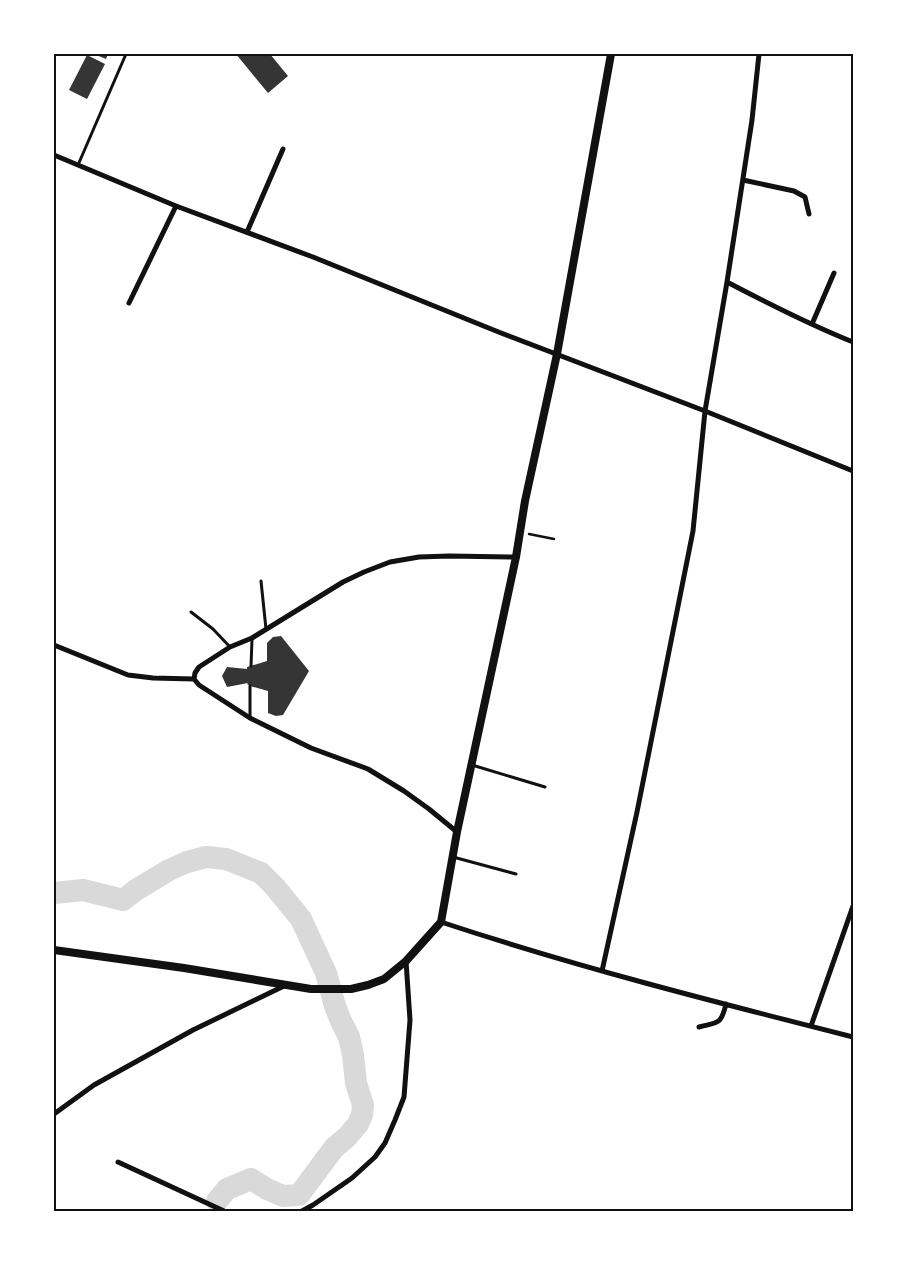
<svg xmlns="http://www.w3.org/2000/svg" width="907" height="1265" font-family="'Varela Round',sans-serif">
<rect width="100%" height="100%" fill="#fff"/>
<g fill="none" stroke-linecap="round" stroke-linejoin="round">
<path stroke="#d9d9d9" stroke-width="22" d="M 54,893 L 83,890 L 123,900 L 136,890 L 169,870 L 187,862 L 206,857 L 226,859 L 261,873 L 275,887 L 301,919 L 326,973 L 335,1006 L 341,1021 L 349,1037 L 353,1055 L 356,1083 L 363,1105 L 362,1115 L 358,1124 L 347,1137 L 334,1148 L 299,1195 L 283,1196 L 267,1189 L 251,1179 L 227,1189 L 217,1201"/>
</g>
<path fill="#353535" d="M 94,54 L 108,54 L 106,59 Z
M 236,54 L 270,54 L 288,76 L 268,93 Z
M 87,55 L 105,64 L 87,99 L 69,90 Z
M 281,636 L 309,671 L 283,715 L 276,716 L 268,713 L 268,691 L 250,686 L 247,684 L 248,683 L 227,687 L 222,676 L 227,667 L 247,669 L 247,667 L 267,661 L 267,643 L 273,637 Z"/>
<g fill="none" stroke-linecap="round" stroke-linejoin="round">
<path stroke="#111" stroke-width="2.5" d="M 529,534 L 554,539"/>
<path stroke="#111" stroke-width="3" d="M 78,165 L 126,54
M 261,581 L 266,629
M 191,612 L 213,629 L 230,647
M 251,666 L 252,639
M 250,717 L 250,686
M 472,765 L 545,787
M 453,857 L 516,874"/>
<path stroke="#111" stroke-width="5" d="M 54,155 L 176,206 L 313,257 L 501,333 L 705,411 L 853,471
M 743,180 L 794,191 L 805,197 L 809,214
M 247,232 L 283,149
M 727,282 C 769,304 810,325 853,342
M 129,303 L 176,206
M 812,324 L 834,273
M 54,645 L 128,675 L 153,678 L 194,679
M 457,832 L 429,809 L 404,791 L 368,769 L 311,748 L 250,718 L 199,685 L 194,679 L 195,673 L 199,667 L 230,647 L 252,638 L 343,582 L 364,572 L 390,562 L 419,557 L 449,556 L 516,557
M 441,922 C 577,967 715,1002 853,1037
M 602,971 L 637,812 L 693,531 L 705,411 L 727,282 L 752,120 L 759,54
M 811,1026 L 853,906
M 699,1027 C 718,1022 721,1025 726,1004
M 54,1114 L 94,1085 L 193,1030 L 284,986
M 118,1162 L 224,1211
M 302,1211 L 313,1205 L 352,1178 L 375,1157 L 385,1143 L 395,1120 L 404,1097 L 410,1020 L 406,961"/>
<path stroke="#111" stroke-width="8" d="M 54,950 L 184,968 L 311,989 L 351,989 L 368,985 L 384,979 L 406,961 L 441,922 L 457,832 L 516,557 L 525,501 L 557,354 L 611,54"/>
</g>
<rect width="907" height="1265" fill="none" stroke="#ffffff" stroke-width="110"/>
<rect x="55" y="55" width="797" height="1155" fill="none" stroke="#111" stroke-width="2"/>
</svg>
